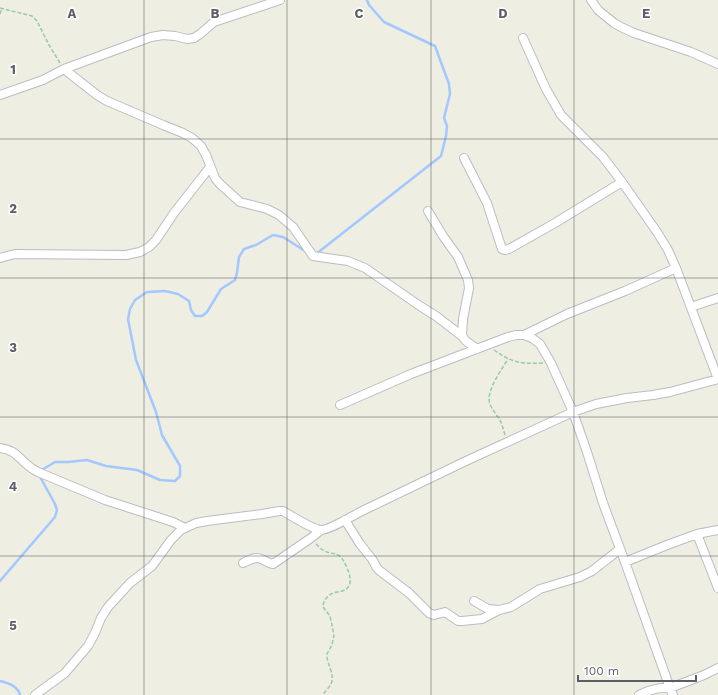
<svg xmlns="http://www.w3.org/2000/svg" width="718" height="695" font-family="'Work Sans',sans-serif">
<rect width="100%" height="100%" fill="#efeee3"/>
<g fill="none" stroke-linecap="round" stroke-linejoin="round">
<path stroke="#a3c7ff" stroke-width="2.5" d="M 316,254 L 441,156 L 446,136 L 447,126 L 444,118 L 450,94 L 449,84 L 435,46 L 384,22 L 369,5 L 367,0
M 40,471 L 55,462 L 68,462 L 87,460 L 106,466 L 137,470 L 160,480 L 175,481 L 180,476 L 180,466 L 162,435 L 156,412 L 136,360 L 128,319 L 130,309 L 135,300 L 147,292 L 165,291 L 178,294 L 189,301 L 191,310 L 195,316 L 202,316 L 207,312 L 221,289 L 235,280 L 237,273 L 239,257 L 244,249 L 256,245 L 273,235 L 283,237 L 305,251
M 0,581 L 55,517 L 57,510 L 55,504 L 39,475
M 0,681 C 8,683 18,686 20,695"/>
<defs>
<path id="minor" d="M 591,0 L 598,10 L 614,23 L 621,27 L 634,33 L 691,52 L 718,64
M 523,38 L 546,89 L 561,115 L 603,157 L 622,182 L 657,232 L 668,250 L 676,268 L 718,379
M 64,69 L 97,95 L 107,101 L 163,125 L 183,133 L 192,138 L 201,146 L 206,155 L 215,178 L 220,184 L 240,202 L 267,209 L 279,215 L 293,227 L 313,256 L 348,261 L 365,268 L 420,306 L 436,316 L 462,336
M 0,95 L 43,80 L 64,69 L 151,37 L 163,35 L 175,36 L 187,39 L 194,38 L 200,34 L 214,22 L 280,0
M 464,158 L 487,203 L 501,246 L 502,249 L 505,250 L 509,249 L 555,223 L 622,182
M 428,211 L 443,236 L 458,257 L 468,280 L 469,288 L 463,319 L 462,336 L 466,341 L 477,349
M 0,258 L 15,254 L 126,255 L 140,252 L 149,247 L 156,240 L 174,213 L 210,167
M 691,307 L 718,298
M 524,335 L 567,314 L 625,291 L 676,268
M 340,405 L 411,374 L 508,337 L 516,335 L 524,335 L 532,338 L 540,344 L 551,363 L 573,412 L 587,452 L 603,503 L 625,562 L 670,688 L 704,675 L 718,668
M 0,448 C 16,450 18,458 30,467 C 32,469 35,470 38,472 L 105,500 L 173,522 L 185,528
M 345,520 L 360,544 L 372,559 L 377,568 L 380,571 L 409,593 L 429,613 L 434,615 L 445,612 L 458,621 L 462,621 L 482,619 L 499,610
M 697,534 L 718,588
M 625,562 L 667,545 L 697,534 L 718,530
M 243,563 C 249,560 255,556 261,559 C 266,561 268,563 273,564 L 311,538 L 321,530
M 474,601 L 488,609 L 499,610 L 511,607 L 540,589 L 580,577 L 592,571 L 620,549
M 35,695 L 65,673 L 88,646 L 95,633 L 101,618 L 108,607 L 130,583 L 152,566 L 171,540 L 181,530 L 196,523 L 207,521 L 262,514 L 279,511 L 283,511 C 292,516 310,528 320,530 C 328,531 354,515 362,511 L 466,461 L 573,412 L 596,404 L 627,398 L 653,395 L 670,392 L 718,379
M 639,695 C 649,690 658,687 670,688 L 673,695"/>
</defs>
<use href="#minor" stroke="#bbbcc3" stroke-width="10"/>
<path stroke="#97c9ae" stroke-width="1.5" stroke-dasharray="4 2" stroke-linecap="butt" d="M 0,8 L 32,16 L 37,21 L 49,45 L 60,63
M 0,14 L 2,8
M 494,350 C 513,363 520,364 543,363
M 505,435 C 503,429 502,422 498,417 C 495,413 492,409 490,404 C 485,392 502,369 508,359
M 316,544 C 318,546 321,549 323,550 C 332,556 338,550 344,562 C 349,571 356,587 342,591 C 339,592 336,592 333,593 C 327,596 323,601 323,607 L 330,616 L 334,635 L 332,645 L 327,654 L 327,657 C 328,666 335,675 331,684 C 329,688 325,691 323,695"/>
<use href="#minor" stroke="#fff" stroke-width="8"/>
</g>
<path fill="none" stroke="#5b5e65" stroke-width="1" stroke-opacity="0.55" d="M 144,0 L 144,695M 287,0 L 287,695M 431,0 L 431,695M 574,0 L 574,695M 0,139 L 718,139M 0,278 L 718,278M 0,417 L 718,417M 0,556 L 718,556"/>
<g font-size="13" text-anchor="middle" font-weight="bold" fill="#5b5e65" stroke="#fff" stroke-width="3" stroke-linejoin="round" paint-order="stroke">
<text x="72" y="18">A</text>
<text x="215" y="18">B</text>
<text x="359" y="18">C</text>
<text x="503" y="18">D</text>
<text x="646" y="18">E</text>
<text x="13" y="74">1</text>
<text x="13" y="213">2</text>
<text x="13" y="352">3</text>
<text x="13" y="491">4</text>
<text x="13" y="630">5</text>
</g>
<path d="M578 675v6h118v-6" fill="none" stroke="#5b5e65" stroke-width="2"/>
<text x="584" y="675" font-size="12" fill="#5b5e65" stroke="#ffffff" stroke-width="3" paint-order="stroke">100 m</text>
</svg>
